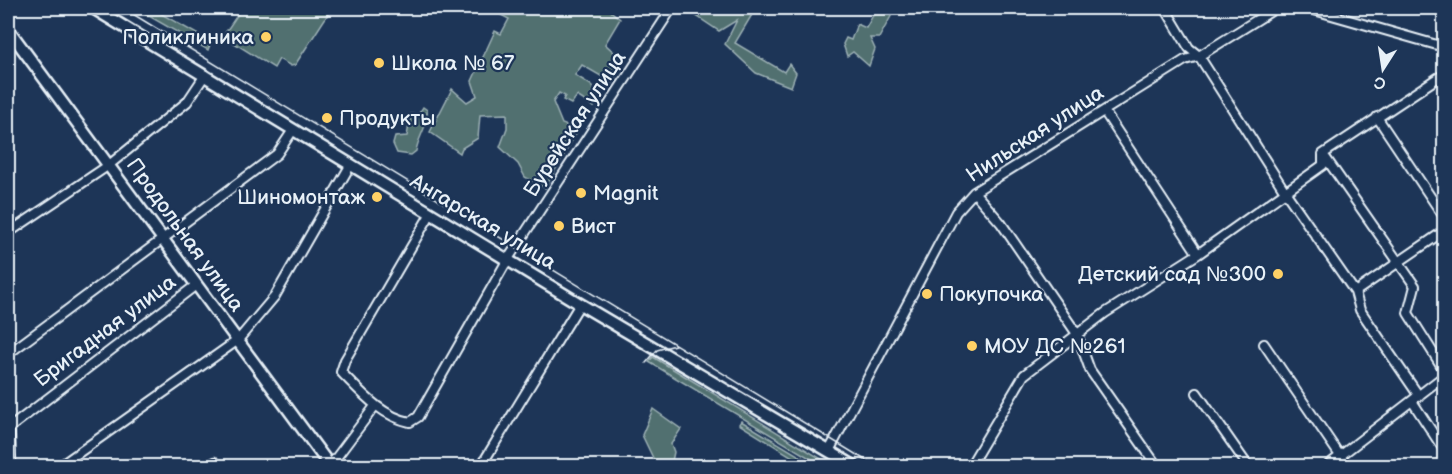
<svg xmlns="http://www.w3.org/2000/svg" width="1452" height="474" font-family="'Balsamiq Sans',sans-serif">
<rect width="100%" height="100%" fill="#1d3557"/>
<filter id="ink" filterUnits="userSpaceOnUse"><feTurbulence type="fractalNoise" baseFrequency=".0167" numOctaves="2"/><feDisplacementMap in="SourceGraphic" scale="12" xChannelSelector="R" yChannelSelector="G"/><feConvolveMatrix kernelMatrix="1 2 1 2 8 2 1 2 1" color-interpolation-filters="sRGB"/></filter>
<g filter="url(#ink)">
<path fill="#517070" stroke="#9cb0b4" stroke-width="1.5" d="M 135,8 L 151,8 L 211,42 L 208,50 Z
M 242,8 L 332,8 L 295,65 L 291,66 L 279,59 L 274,68 L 223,36 Z
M 497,8 L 607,8 L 620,19 L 605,44 L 624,61 L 609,87 L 606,85 L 608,80 L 582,65 L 575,75 L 591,85 L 597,99 L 594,107 L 577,96 L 571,104 L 563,100 L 565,96 L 559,93 L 553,102 L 562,124 L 578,130 L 545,188 L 525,177 L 518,164 L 500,147 L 507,128 L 507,114 L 480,115 L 478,138 L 462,148 L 460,153 L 430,132 L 452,89 L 467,102 L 477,96 L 472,81 L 495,31 L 501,34 L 509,19 L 495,12 Z
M 688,8 L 756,8 L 735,43 L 784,72 L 789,64 L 796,73 L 791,87 L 756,73 L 725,44 L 737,20 L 719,31 L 689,11 Z
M 877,8 L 895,9 L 879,38 L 870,38 L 875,49 L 869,66 L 853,52 L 847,56 L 843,44 L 846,38 L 851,40 L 857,24 L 866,28 Z
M 423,107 L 427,110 C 429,125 418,137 416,151 L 411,155 L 397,153 L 393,144 L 395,137 L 407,136 L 411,114 L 418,115 Z
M 653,357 L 833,466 L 823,466 L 649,362 Z
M 653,409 L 681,429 L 671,444 L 674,452 L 671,466 L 654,460 L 642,435 Z
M 741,421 L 813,464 L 807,466 L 739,424 Z"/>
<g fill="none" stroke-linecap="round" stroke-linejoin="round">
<defs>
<path id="street" d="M 1165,8 L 1189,48 L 1199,56 L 1286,193 L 1355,292 L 1360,310 L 1419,396
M 1307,8 L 1444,47
M 1104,111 L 1198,254
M 1377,117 L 1444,217
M 1323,154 L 1415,286 L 1408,313 L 1444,370
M 974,192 L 1001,223 L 1077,334 L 1090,370 L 1157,466
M 431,213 L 345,360 L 341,372 C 362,393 381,416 410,422 L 418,417 L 508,259 L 672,8
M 8,233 L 109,165 L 187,102 L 205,75
M 1355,292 L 1444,231
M 1264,344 L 1347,466
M 8,354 L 277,154 L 293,130
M 1197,393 L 1248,466
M 1412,401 L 1444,450
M 8,429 L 196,285
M 829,451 L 956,212 L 974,192 L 1185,60 L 1199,56 L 1276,8
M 60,466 L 238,340 L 275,296 L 351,164
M 208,466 L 215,462 L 219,466
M 330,466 L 375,406
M 481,466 L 580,304
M 970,466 L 1024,375 L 1105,313 L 1198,254 L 1323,165 L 1323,154 L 1439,77 L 1444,83
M 1327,466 L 1444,376
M 1439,466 L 1444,462"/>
<path id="secondary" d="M 93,8 L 580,304 L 854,466
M 8,29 L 330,466
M 8,425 L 10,466"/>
</defs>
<use href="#street" stroke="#e8f1f8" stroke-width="12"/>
<use href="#secondary" stroke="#e8f1f8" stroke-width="15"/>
<use href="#street" stroke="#1d3557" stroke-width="8"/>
<use href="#secondary" stroke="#1d3557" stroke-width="10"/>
<path stroke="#e8f1f8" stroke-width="1.5" d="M 123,8 L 875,466
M 646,363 L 657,350 L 675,345"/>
</g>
</g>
<g fill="#ffd166" stroke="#1d3557" stroke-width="2">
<circle cx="266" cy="37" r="6"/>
<circle cx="379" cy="63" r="6"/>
<circle cx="327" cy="118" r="6"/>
<circle cx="581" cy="193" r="6"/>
<circle cx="377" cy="197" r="6"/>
<circle cx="559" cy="226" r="6"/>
<circle cx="1278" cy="274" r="6"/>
<circle cx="927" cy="294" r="6"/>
<circle cx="972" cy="346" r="6"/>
</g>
<g text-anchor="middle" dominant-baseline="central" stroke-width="4.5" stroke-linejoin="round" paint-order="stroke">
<g font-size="21" fill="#e8f1f8" stroke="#1d3557" text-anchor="start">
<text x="254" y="37" text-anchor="end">Поликлиника</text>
<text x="391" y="63">Школа № 67</text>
<text x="339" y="118">Продукты</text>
<text x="593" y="193">Magnit</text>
<text x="365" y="197" text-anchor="end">Шиномонтаж</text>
<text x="571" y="226">Вист</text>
<text x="1266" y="274" text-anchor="end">Детский сад №300</text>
<text x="939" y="294">Покупочка</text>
<text x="984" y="346">МОУ ДС №261</text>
</g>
<g font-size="21" fill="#e8f1f8" stroke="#1d3557">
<text transform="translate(575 124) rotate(-57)">Бурейская улица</text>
<text transform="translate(1035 134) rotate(-33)">Нильская улица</text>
<text transform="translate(483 222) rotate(31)">Ангарская улица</text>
<text transform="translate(185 235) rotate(54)">Продольная улица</text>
<text transform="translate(105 331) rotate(-37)">Бригадная улица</text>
</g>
</g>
<rect width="1452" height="474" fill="none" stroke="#1d3557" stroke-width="30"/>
<rect x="15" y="15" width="1422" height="444" fill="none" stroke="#e8f1f8" stroke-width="2" filter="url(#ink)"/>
<g transform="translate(1383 69) rotate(192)" stroke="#1d3557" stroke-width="4.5" paint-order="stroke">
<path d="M0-4.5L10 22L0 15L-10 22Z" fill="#e8f1f8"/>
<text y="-9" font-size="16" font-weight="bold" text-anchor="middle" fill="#e8f1f8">С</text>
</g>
</svg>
